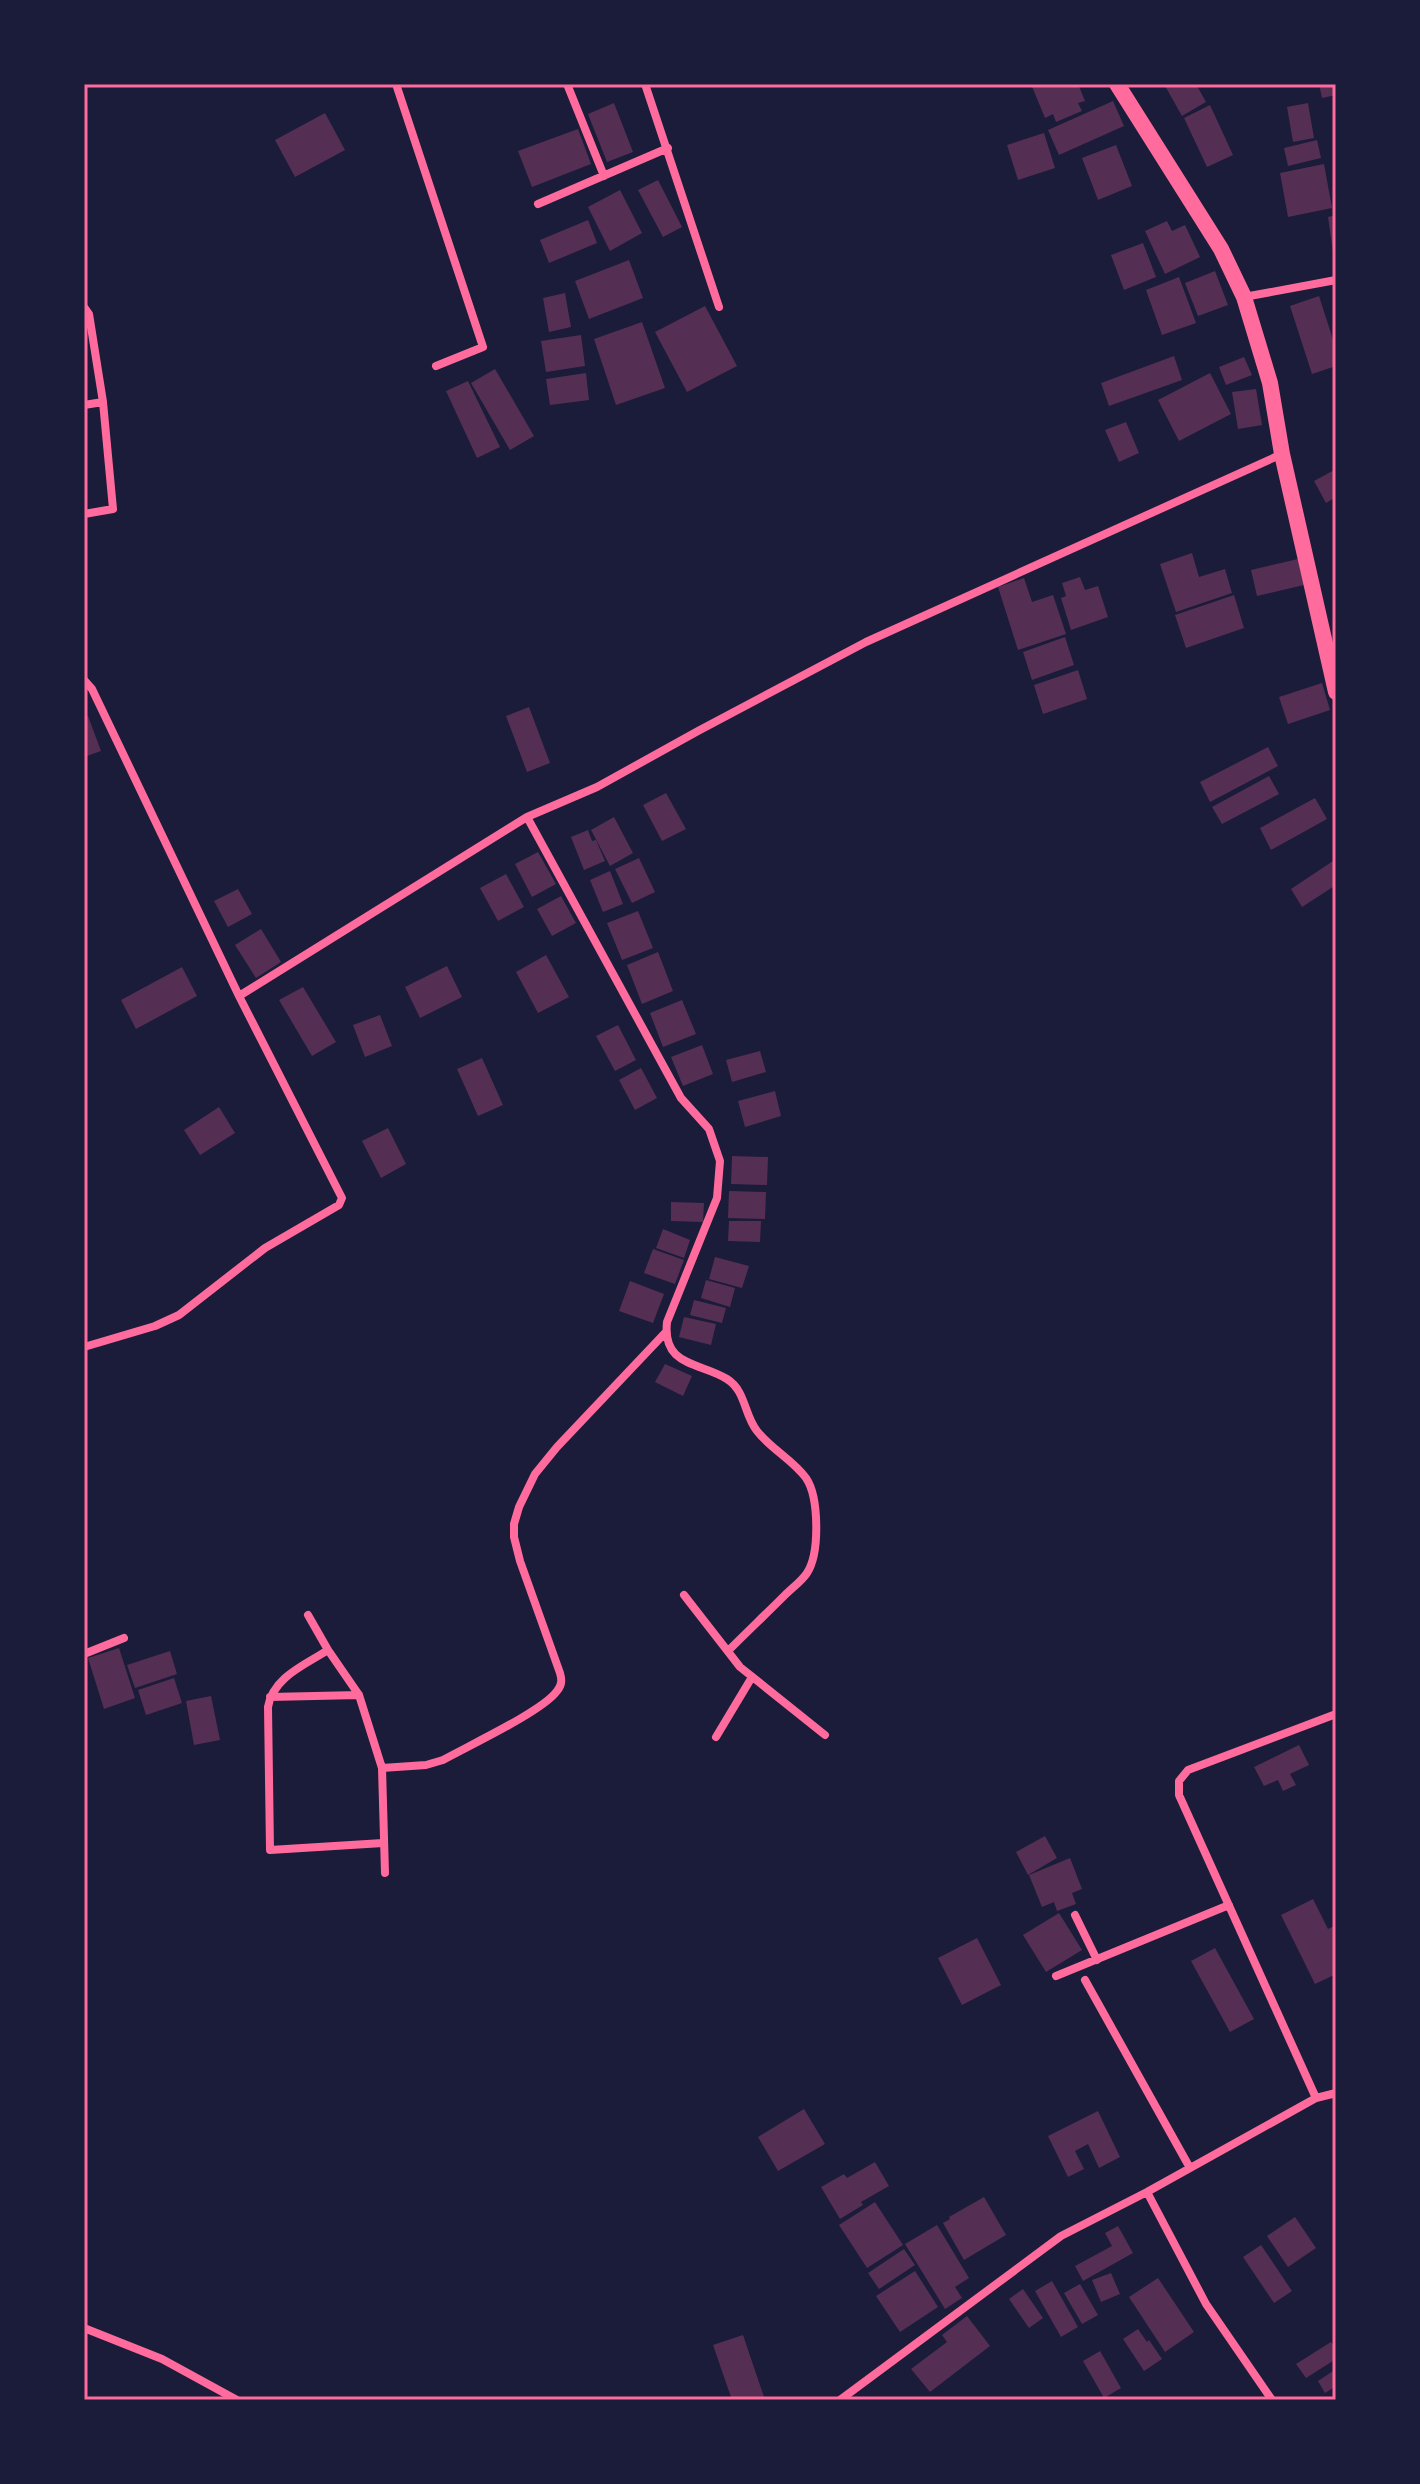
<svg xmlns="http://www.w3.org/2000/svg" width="1420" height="2484" font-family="'Sofia Sans Condensed',sans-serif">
<rect width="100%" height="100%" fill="#1b1b3a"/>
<path fill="#542f53" d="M 1031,84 L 1078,84 L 1085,101 L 1078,103 L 1082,111 L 1056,122 L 1053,114 L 1045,118 Z
M 1164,84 L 1196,84 L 1206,102 L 1182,116 Z
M 1319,84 L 1336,84 L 1336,95 L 1322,98 Z
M 1113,101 L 1124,126 L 1059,155 L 1048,130 Z
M 614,103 L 633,152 L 607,162 L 588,114 Z
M 1308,103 L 1314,138 L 1293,142 L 1287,107 Z
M 1210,105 L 1233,155 L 1207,167 L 1184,118 Z
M 325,113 L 345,150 L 295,177 L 275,140 Z
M 578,129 L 591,164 L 532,187 L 518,151 Z
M 1044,133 L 1055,168 L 1018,180 L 1007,145 Z
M 1317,140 L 1321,158 L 1288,166 L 1284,148 Z
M 1116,145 L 1132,186 L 1098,200 L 1082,158 Z
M 1324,164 L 1332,208 L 1288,217 L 1280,173 Z
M 658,180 L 682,227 L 663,237 L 638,190 Z
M 620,190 L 642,233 L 610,251 L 588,207 Z
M 1336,215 L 1336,259 L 1334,259 L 1328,217 Z
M 588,220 L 597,243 L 549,263 L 540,240 Z
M 1167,221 L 1172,231 L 1185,225 L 1200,257 L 1165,274 L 1145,231 Z
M 1143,243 L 1156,277 L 1124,290 L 1111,255 Z
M 629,260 L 643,298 L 589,319 L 575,281 Z
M 1215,271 L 1228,305 L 1198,316 L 1185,283 Z
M 1179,277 L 1196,323 L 1162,335 L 1146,290 Z
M 565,293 L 571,327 L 549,332 L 543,298 Z
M 1319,296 L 1336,349 L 1336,366 L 1312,374 L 1290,306 Z
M 705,306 L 737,366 L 687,392 L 655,332 Z
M 642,322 L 665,388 L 616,405 L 594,339 Z
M 581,335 L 585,366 L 546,372 L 541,341 Z
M 1174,356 L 1182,380 L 1109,406 L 1101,383 Z
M 1244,357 L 1252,375 L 1226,385 L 1219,367 Z
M 495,369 L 534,436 L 510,450 L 471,383 Z
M 586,373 L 589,400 L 550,405 L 546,379 Z
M 1210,373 L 1231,414 L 1179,441 L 1158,400 Z
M 468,381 L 500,447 L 477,458 L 446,391 Z
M 1256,389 L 1262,425 L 1238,429 L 1232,392 Z
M 1126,422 L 1139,453 L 1119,462 L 1105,430 Z
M 1336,469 L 1336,497 L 1326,503 L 1314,481 Z
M 1192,553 L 1199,577 L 1225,569 L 1232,593 L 1176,612 L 1160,564 Z
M 1298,559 L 1304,585 L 1257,596 L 1251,570 Z
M 1080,577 L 1085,590 L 1098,586 L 1108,617 L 1071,630 L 1061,598 L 1066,596 L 1062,583 Z
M 1024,578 L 1032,602 L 1053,595 L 1066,634 L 1018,650 L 998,587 Z
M 1234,595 L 1244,628 L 1186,648 L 1175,615 Z
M 1065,637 L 1074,665 L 1032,680 L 1023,652 Z
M 1078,670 L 1087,699 L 1043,714 L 1034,685 Z
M 1322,683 L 1330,710 L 1288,724 L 1279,697 Z
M 529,707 L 550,763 L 527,772 L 506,716 Z
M 88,716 L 101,751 L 84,757 L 84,718 Z
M 1268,747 L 1278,766 L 1210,802 L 1200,782 Z
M 1269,776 L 1279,794 L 1222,824 L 1212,807 Z
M 666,793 L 686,829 L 662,841 L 643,805 Z
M 1315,798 L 1327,819 L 1271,850 L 1260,828 Z
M 614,817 L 633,853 L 610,866 L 591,830 Z
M 588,830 L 592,841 L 596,840 L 605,861 L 584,870 L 571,837 Z
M 538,852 L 556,884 L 532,897 L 515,864 Z
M 639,858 L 655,892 L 632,903 L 615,869 Z
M 1336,859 L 1336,885 L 1302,907 L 1291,889 Z
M 610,871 L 623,904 L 603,912 L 590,880 Z
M 506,874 L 524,907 L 498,921 L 480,888 Z
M 238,889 L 252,914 L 228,927 L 214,901 Z
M 561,896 L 576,923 L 552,936 L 537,909 Z
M 638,911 L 653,948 L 622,960 L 607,923 Z
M 261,929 L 281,962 L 256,978 L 235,945 Z
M 658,952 L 673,991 L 642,1004 L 627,965 Z
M 546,955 L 569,997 L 538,1013 L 516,972 Z
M 447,966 L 462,997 L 420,1018 L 405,987 Z
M 182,967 L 197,996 L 136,1029 L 121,1000 Z
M 303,987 L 336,1042 L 312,1056 L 279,1000 Z
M 682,1000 L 696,1034 L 663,1047 L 650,1013 Z
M 380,1015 L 392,1046 L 365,1057 L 353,1025 Z
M 618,1025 L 636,1060 L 615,1071 L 596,1036 Z
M 702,1045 L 713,1074 L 683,1086 L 671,1057 Z
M 760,1051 L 766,1072 L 732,1082 L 726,1060 Z
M 482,1058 L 503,1105 L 478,1116 L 457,1069 Z
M 641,1068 L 657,1098 L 635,1110 L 619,1080 Z
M 775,1091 L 781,1116 L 745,1127 L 738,1101 Z
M 219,1107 L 235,1133 L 200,1155 L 184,1130 Z
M 388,1128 L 406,1164 L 381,1178 L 362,1141 Z
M 732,1156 L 768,1157 L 767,1185 L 731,1184 Z
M 729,1191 L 766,1192 L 765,1219 L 728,1218 Z
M 671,1202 L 704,1203 L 703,1222 L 671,1221 Z
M 729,1221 L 761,1221 L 760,1242 L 728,1241 Z
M 663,1229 L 690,1240 L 684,1258 L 656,1248 Z
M 653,1249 L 684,1260 L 675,1284 L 644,1273 Z
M 715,1257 L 749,1266 L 742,1288 L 709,1279 Z
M 706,1280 L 735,1288 L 730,1307 L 701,1298 Z
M 630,1281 L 664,1294 L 653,1323 L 619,1311 Z
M 694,1300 L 726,1308 L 722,1323 L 690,1315 Z
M 684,1317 L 716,1324 L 711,1345 L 679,1337 Z
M 665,1364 L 692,1376 L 683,1396 L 655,1382 Z
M 119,1648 L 135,1698 L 104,1709 L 88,1658 Z
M 170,1651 L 177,1674 L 135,1688 L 127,1665 Z
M 174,1678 L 182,1703 L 146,1715 L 138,1690 Z
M 211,1696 L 220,1740 L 194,1745 L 186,1701 Z
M 1299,1745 L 1309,1765 L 1290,1774 L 1296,1785 L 1283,1791 L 1278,1780 L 1264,1786 L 1254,1767 Z
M 1045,1836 L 1057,1858 L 1028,1875 L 1016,1852 Z
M 1070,1858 L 1082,1889 L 1072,1893 L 1076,1904 L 1057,1911 L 1054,1902 L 1042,1907 L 1029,1875 Z
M 1313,1899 L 1328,1929 L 1336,1925 L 1336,1974 L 1315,1984 L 1281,1915 Z
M 1059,1913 L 1082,1950 L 1046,1972 L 1023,1935 Z
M 977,1938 L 1001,1985 L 962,2005 L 938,1958 Z
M 1215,1948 L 1254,2019 L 1230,2032 L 1191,1961 Z
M 804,2109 L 825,2144 L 778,2171 L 758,2137 Z
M 1098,2111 L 1120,2157 L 1099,2168 L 1088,2144 L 1075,2151 L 1084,2169 L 1068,2177 L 1048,2136 Z
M 875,2162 L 889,2186 L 861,2202 L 863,2205 L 840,2219 L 821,2187 L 844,2174 L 847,2178 Z
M 984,2197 L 1006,2235 L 964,2260 L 943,2223 L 950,2219 L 949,2217 Z
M 875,2202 L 903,2245 L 867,2268 L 839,2225 Z
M 1295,2217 L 1316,2248 L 1288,2267 L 1267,2236 Z
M 937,2225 L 969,2278 L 955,2287 L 962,2298 L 945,2309 L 905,2244 Z
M 1118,2226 L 1133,2253 L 1083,2281 L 1075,2266 L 1112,2246 L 1105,2233 Z
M 1261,2245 L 1292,2291 L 1274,2303 L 1243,2257 Z
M 904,2249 L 915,2265 L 879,2289 L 868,2273 Z
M 915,2271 L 938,2307 L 900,2332 L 876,2296 Z
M 1111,2273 L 1120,2294 L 1101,2302 L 1092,2280 Z
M 1158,2278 L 1194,2332 L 1165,2352 L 1129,2297 Z
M 1052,2281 L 1078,2327 L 1061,2337 L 1035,2291 Z
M 1080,2284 L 1098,2315 L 1082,2324 L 1064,2293 Z
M 1023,2289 L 1043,2318 L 1029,2328 L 1009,2299 Z
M 967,2316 L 990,2346 L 930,2392 L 911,2369 L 947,2342 L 942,2335 Z
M 1138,2329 L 1147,2342 L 1149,2340 L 1162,2359 L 1144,2371 L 1123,2339 Z
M 743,2335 L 764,2397 L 755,2400 L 732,2400 L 713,2345 Z
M 1331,2342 L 1336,2349 L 1336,2359 L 1306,2378 L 1296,2364 Z
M 1100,2351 L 1121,2388 L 1104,2398 L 1083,2361 Z
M 1336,2369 L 1336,2386 L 1325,2393 L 1318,2381 Z"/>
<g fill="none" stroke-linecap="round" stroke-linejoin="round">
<path stroke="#ff6b9d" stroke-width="8" d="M 396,84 L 483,347 L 436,366
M 567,84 L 604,176
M 645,84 L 719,307
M 538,204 L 668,148
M 1244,297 L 1336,280
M 84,307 L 89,314 L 103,402
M 84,405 L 103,402 L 113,509 L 84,514
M 84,680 L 92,689 L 239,996 L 342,1198 L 339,1205 L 265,1248 L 179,1315 L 155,1326 L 84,1347
M 527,817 L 681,1098 L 709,1129 L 720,1161 L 717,1198 L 667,1322 C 662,1367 700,1362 727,1379 C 746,1391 744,1415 757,1431 C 771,1449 793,1460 806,1478 C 819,1497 820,1553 807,1573 C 802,1581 792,1588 785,1595 C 766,1614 747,1632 728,1651
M 239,996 L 527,817 L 597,787 L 698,731 L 866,642 L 1282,454
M 684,1595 L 740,1667 L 825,1735
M 308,1615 L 328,1650 C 305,1665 273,1677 268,1707 L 270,1850 L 383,1843
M 328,1650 L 359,1695 L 382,1768
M 84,1654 L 124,1638
M 270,1697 L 359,1695
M 716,1737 L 752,1677
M 385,1873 L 382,1768 L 426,1765 L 443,1760 C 468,1746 543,1711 557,1691 C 562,1685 562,1680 560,1673 L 520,1561 L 514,1537 L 514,1524 L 519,1507 L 535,1474 L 557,1447 L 665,1333
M 1075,1915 L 1097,1960
M 1056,1976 L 1229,1905
M 1085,1980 L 1190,2168
M 1316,2098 L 1179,1795 L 1179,1781 L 1188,1770 L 1336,1714
M 1147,2192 L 1206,2304 L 1272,2400
M 84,2328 L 162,2359 L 237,2400
M 840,2400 L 1061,2236 L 1147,2192 L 1316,2098 L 1336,2093"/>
<path stroke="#ff6b9d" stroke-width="16" d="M 1117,84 L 1221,249 L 1244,297 L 1270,383 L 1282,454 L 1336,692"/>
</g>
<rect width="1420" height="2484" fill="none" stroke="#1b1b3a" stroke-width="172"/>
<rect x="86" y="86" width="1248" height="2312" fill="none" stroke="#ff6b9d" stroke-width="3"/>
</svg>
